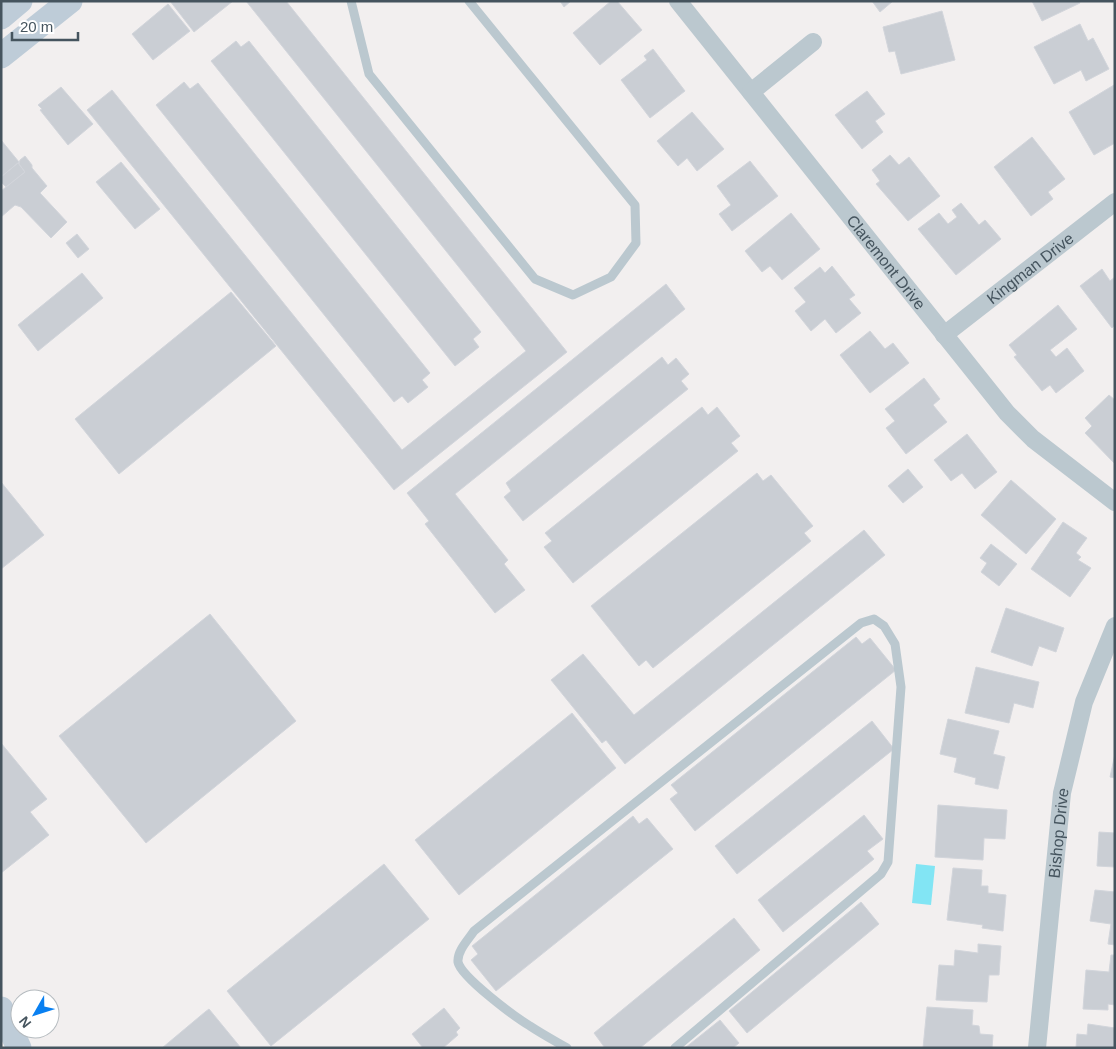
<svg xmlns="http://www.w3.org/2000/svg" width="1116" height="1049" font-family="Arial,sans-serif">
<rect width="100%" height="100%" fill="#f2efef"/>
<path fill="#82e5f4" d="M 916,864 L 935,866 L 931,905 L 912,903 Z"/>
<path fill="#caced4" stroke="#d2d5db" d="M 170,1 L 233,1 L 194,32 Z
M 246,1 L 286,1 L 567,352 L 394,490 L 87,110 L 112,90 L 402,450 L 526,351 Z
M 560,1 L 571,1 L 564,7 Z
M 611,1 L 617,1 L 642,30 L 600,65 L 573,33 Z
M 872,1 L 893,1 L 880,12 Z
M 1032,1 L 1079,1 L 1080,3 L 1042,21 Z
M 168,4 L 190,31 L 153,60 L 132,34 Z
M 942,11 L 955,60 L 901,74 L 895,51 L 889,52 L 883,27 Z
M 1080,24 L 1088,41 L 1093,38 L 1109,69 L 1086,81 L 1081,70 L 1054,84 L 1034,47 Z
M 236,41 L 241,47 L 249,41 L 481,332 L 473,339 L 479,347 L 455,366 L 211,61 Z
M 653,49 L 685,91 L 650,118 L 621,80 L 647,60 L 644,56 Z
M 184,82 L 190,89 L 198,83 L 430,373 L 422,380 L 428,387 L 408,403 L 402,396 L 394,402 L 156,105 Z
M 1114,85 L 1115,143 L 1094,155 L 1069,112 Z
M 61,87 L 93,124 L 68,145 L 40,110 L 42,109 L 38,105 Z
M 867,91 L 885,114 L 875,121 L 883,132 L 862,149 L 835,115 Z
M 692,112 L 724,149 L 697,171 L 687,158 L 678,166 L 657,141 Z
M 1032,137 L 1065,179 L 1048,192 L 1053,199 L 1031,216 L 994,167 Z
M 1,140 L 19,162 L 1,177 Z
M 890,155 L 899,165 L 909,157 L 940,196 L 908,221 L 876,184 L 880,181 L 872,170 Z
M 25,156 L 32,165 L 32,168 L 47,186 L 40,193 L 67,222 L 51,238 L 21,207 L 15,205 L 1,217 L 1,191 L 25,172 L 19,164 L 20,160 Z
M 750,161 L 778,196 L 732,231 L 719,214 L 731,205 L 717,186 Z
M 121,162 L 160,209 L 135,229 L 96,182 Z
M 18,163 L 25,172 L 6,187 L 1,182 L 1,177 Z
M 961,203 L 979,225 L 985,220 L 1001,239 L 956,275 L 918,229 L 939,213 L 948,224 L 957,217 L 952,210 Z
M 791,213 L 820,249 L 782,280 L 770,266 L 762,272 L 745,251 Z
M 77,234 L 89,249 L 78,258 L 66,243 Z
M 832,266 L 855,295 L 849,299 L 861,313 L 836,333 L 825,319 L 811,331 L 795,311 L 806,302 L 794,288 L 820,267 L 825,273 Z
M 1102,269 L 1110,281 L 1115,277 L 1115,325 L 1112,328 L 1080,286 Z
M 82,273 L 103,298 L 38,351 L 18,325 Z
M 666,284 L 685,309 L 455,494 L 508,560 L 504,564 L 525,590 L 495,613 L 425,524 L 429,521 L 407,493 Z
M 231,292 L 276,346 L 119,474 L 75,419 Z
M 1058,305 L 1077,329 L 1050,350 L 1056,357 L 1067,348 L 1084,371 L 1056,393 L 1050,385 L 1042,391 L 1014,357 L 1017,355 L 1009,345 Z
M 870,331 L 885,349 L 893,343 L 909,363 L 870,393 L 840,355 Z
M 662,357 L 668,365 L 676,358 L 689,374 L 681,381 L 688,389 L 523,521 L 504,497 L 511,491 L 506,483 Z
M 924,378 L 940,399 L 933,405 L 947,422 L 906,454 L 886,428 L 895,421 L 885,409 Z
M 1109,395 L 1115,400 L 1115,464 L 1085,433 L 1092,426 L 1085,418 Z
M 702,407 L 708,415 L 717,407 L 740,436 L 731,443 L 738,451 L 573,583 L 544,547 L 552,541 L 545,533 Z
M 967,434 L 997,472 L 975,489 L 962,473 L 951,481 L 934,460 Z
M 908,469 L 923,487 L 903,503 L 888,486 Z
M 757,473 L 763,481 L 771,475 L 813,526 L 804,533 L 811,541 L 653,668 L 646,660 L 639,666 L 591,606 Z
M 1011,480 L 1056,519 L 1026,554 L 981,515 Z
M 1,482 L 44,535 L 1,569 Z
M 1063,522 L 1087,538 L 1076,553 L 1081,557 L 1078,560 L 1091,568 L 1070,597 L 1031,569 Z
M 864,530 L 885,555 L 625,764 L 606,740 L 602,743 L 551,680 L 583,654 L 634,715 Z
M 991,544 L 1017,564 L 999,586 L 981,572 L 987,563 L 980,558 Z
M 1006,608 L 1064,628 L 1056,652 L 1039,646 L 1032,666 L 991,652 Z
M 210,614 L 296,721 L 146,843 L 59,736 Z
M 856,637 L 862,644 L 870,638 L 896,670 L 695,831 L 670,799 L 678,793 L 671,785 Z
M 976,667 L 1039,682 L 1033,708 L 1014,703 L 1009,723 L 965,713 Z
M 572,713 L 616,768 L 459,895 L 415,840 Z
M 948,719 L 999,731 L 993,754 L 1005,757 L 998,789 L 975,784 L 976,778 L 954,772 L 957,758 L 940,754 Z
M 872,721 L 894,749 L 737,874 L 715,846 Z
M 1,743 L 47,799 L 30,812 L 49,835 L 1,873 Z
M 1115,754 L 1115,778 L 1110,777 Z
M 938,805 L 1007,810 L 1005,839 L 984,838 L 983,860 L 935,857 Z
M 864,815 L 883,839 L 867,851 L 874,859 L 783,932 L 758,900 Z
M 633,816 L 639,824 L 647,818 L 673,849 L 496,991 L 471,960 L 478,954 L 472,946 Z
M 1099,832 L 1115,833 L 1115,867 L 1097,866 Z
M 384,864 L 429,919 L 271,1046 L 227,991 Z
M 953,868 L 982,870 L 981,886 L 988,886 L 988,893 L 1006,895 L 1003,931 L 982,928 L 983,925 L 947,920 Z
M 1095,890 L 1115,892 L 1115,945 L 1108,944 L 1111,924 L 1090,921 Z
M 861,902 L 879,924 L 747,1033 L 729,1011 Z
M 734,918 L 760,950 L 640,1048 L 605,1048 L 594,1033 Z
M 978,944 L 1001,946 L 999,975 L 989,975 L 987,1002 L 936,1000 L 939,965 L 954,966 L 955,950 L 978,953 Z
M 1111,955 L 1115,955 L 1115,1005 L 1108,1004 L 1108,1010 L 1083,1009 L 1086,970 L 1109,972 Z
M 927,1007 L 973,1010 L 972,1025 L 979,1026 L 980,1034 L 993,1035 L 992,1048 L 923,1048 Z
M 444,1008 L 460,1028 L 456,1032 L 458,1035 L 443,1048 L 423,1048 L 412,1034 Z
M 209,1009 L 241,1048 L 162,1048 L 205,1012 Z
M 720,1020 L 739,1043 L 733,1048 L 685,1048 Z
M 1088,1024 L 1115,1028 L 1115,1048 L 1076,1048 L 1077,1034 L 1087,1035 Z"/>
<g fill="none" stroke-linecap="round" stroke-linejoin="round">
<path stroke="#bbc8cf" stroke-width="9" d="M 351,1 L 369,74 L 535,279 L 573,295 L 611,277 L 636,243 L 635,205 L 469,1
M 567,1048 C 555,1041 542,1034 530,1026 C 515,1017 461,977 458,962 C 457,951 468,940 474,931 L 861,623 L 874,619 L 884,626 L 895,644 L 901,687 L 888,862 L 881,874 L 675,1048"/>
<g stroke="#bbc8cf" stroke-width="18">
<path id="s1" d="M 678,1 L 1007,413 L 1033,439 L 1115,502"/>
<path d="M 751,92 L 813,42"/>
<path id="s2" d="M 944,335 L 1115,202"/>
<path id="s3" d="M 1037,1048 L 1062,793 L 1084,702 L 1115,626"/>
</g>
<path stroke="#beccd8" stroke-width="25" d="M 1,17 L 20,1
M 1,56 L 70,1
M 1,1009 L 19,1048"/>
</g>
<g text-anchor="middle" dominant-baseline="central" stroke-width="4" stroke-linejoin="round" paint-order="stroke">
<g font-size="16" fill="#45545e" stroke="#fff">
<text stroke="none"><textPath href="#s1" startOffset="334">Claremont Drive</textPath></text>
<text stroke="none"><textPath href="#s2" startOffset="109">Kingman Drive</textPath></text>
<text stroke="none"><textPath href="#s3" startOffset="216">Bishop Drive</textPath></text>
</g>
</g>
<rect width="1116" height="1049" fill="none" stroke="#45545e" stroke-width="5"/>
<g transform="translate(35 1014) rotate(231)"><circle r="24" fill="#ffffff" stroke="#b5bbbf"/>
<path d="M0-4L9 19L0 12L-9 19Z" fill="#0980f1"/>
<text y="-8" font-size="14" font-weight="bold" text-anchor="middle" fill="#45545e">N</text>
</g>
<path d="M12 32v8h66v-8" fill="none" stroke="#45545e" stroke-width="2.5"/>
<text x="20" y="32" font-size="15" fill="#45545e" stroke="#ffffff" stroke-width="4" paint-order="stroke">20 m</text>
</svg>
